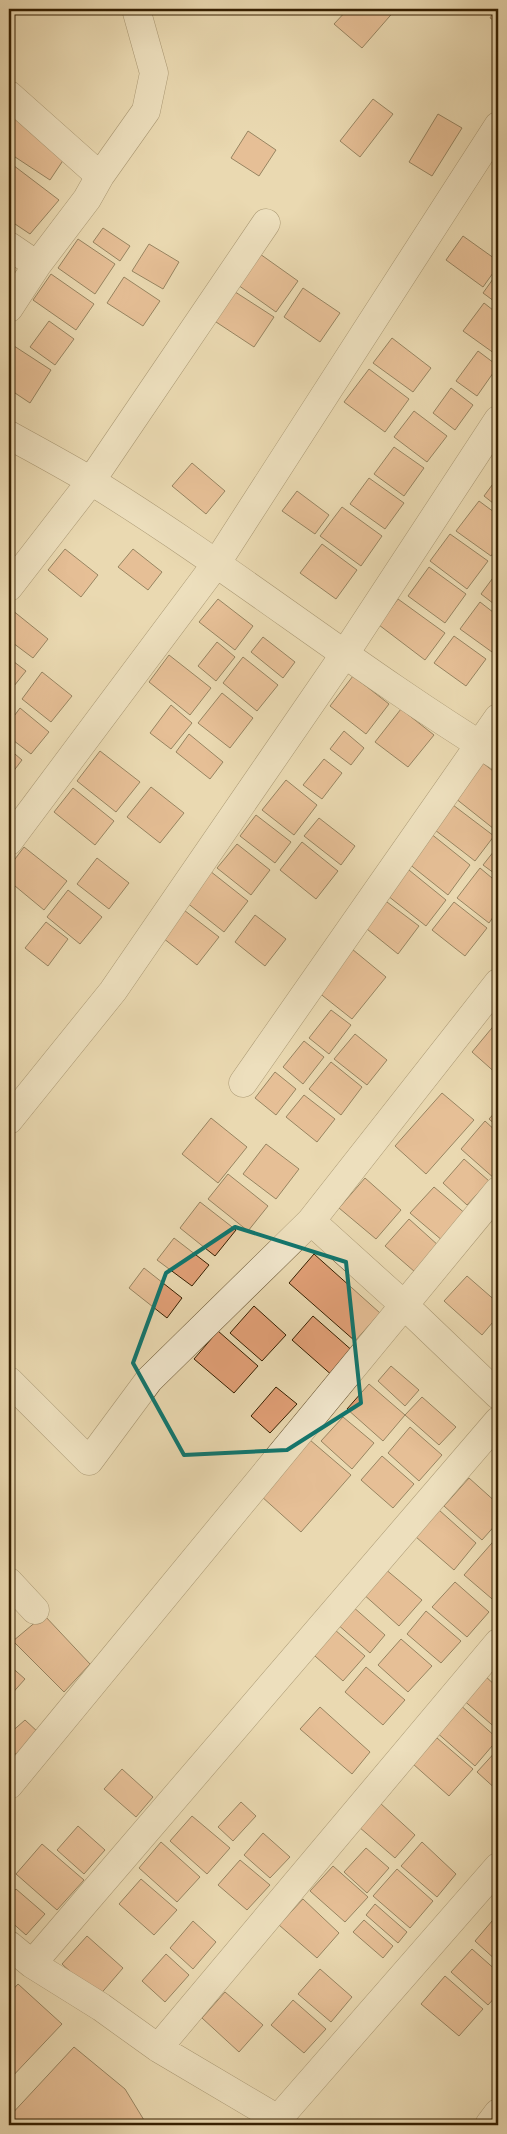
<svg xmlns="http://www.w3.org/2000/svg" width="507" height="2134" font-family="'Gentium Book Plus',serif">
<rect width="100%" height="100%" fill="#ead9b1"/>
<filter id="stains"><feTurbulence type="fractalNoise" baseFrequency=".004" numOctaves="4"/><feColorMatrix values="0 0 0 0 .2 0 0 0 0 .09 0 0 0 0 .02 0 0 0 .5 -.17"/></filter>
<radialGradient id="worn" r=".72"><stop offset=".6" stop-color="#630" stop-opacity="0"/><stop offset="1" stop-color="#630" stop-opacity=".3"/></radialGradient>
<path fill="#e2a077" stroke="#351f00" d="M 348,9 L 396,9 L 362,48 L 334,24 Z
M 495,9 L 498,9 L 498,23 L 490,18 Z
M 373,99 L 393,114 L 360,157 L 340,141 Z
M 9,112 L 66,156 L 50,180 L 9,153 Z
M 438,114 L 462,128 L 432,176 L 409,162 Z
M 248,131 L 276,150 L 259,176 L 231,158 Z
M 9,162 L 59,200 L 30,234 L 9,220 Z
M 103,228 L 130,246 L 120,261 L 93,242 Z
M 463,236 L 498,261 L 498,266 L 483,287 L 446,260 Z
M 78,239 L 115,264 L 95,294 L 58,268 Z
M 149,244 L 179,262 L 163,289 L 132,271 Z
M 260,254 L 298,281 L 276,312 L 238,285 Z
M 498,272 L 498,304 L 483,293 Z
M 51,274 L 94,304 L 76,330 L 33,300 Z
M 124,277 L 160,301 L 143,326 L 107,303 Z
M 229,288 L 274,317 L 254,347 L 210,318 Z
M 303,288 L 340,313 L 320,342 L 284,317 Z
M 484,303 L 498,314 L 498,356 L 463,331 Z
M 49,321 L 74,339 L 55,365 L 30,347 Z
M 392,338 L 431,368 L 413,392 L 373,363 Z
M 11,344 L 51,370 L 30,403 L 9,389 L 9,346 Z
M 478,351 L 498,366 L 477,396 L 456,381 Z
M 369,369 L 409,399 L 385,432 L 344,402 Z
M 451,388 L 473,405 L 455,430 L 433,413 Z
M 414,411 L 447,436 L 427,462 L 394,437 Z
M 394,447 L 424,468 L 404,496 L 374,474 Z
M 192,463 L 225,491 L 206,514 L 172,486 Z
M 498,477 L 498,507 L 484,496 Z
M 369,478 L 404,503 L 385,529 L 350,504 Z
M 297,491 L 329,515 L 315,534 L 282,511 Z
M 479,501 L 498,515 L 498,546 L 491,556 L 456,531 Z
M 342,507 L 382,536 L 361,566 L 320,536 Z
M 450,534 L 488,561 L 467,589 L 430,561 Z
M 322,544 L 357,570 L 336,599 L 300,573 Z
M 65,549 L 98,575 L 81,597 L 48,570 Z
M 133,549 L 162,572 L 148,590 L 118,567 Z
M 429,567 L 466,594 L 445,623 L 408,596 Z
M 498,571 L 498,607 L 481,594 Z
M 218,599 L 253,626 L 235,650 L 199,622 Z
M 398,599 L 445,633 L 425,660 L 379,625 Z
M 480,602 L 498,616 L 498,643 L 492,652 L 460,629 Z
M 12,610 L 48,639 L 33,658 L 9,640 L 9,614 Z
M 454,636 L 486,659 L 466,686 L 434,663 Z
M 263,637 L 295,662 L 283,678 L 251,652 Z
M 217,642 L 235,657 L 216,681 L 198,666 Z
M 169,655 L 211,688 L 190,715 L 149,682 Z
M 243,657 L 278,685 L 257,711 L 223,683 Z
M 9,658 L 26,671 L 10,691 L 9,690 Z
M 42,672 L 72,696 L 51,722 L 22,699 Z
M 353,676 L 389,704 L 366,734 L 330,706 Z
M 222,693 L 253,718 L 230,748 L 198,723 Z
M 171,705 L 192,723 L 171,749 L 150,733 Z
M 20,708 L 49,732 L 31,754 L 9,737 L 9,723 Z
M 401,709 L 434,735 L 408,767 L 375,742 Z
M 344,731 L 364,748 L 351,765 L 330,749 Z
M 189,734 L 223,762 L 210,779 L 176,752 Z
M 9,749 L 22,760 L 9,777 Z
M 100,751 L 140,782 L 116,812 L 77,781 Z
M 324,759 L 342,773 L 322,799 L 303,785 Z
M 483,763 L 498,775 L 498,823 L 494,829 L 455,798 Z
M 286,780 L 317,805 L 294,835 L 262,810 Z
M 151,787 L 184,813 L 160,843 L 127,817 Z
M 73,788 L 114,821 L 95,845 L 54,812 Z
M 453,805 L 494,836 L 475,861 L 435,830 Z
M 256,815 L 291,842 L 275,863 L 240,836 Z
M 319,818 L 355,846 L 341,865 L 304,836 Z
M 430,833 L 470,865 L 448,895 L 408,863 Z
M 302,842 L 338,871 L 316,899 L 280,870 Z
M 237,844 L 270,870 L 251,895 L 217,868 Z
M 498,846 L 498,876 L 483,865 Z
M 24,847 L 67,881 L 44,910 L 9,881 L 9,867 Z
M 97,858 L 129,883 L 109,909 L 77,884 Z
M 404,866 L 446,900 L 426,926 L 383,892 Z
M 480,868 L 498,883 L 498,910 L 489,923 L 457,898 Z
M 210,871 L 248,901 L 224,932 L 186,902 Z
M 68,890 L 102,917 L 80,944 L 47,917 Z
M 383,899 L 419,926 L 398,954 L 362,925 Z
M 454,902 L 487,928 L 465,956 L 432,930 Z
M 180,907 L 219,937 L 197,965 L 158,934 Z
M 255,915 L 286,939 L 265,966 L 235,942 Z
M 46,922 L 68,939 L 48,966 L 25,948 Z
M 352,949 L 386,977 L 352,1019 L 318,992 Z
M 331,1010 L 351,1025 L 329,1054 L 309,1038 Z
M 496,1023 L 498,1025 L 498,1075 L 472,1052 Z
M 355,1034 L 387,1060 L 367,1085 L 334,1059 Z
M 304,1041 L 324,1057 L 303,1084 L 283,1067 Z
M 331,1062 L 362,1087 L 341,1115 L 309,1089 Z
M 275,1072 L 296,1089 L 276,1115 L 255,1098 Z
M 442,1093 L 474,1120 L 426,1174 L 395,1146 Z
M 304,1095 L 335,1119 L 317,1142 L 286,1117 Z
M 498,1109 L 498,1127 L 489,1119 Z
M 211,1118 L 247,1147 L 218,1183 L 182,1154 Z
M 485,1121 L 498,1133 L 498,1176 L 495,1179 L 461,1149 Z
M 266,1144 L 299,1169 L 276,1199 L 243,1174 Z
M 464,1159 L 489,1181 L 467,1205 L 443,1183 Z
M 228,1174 L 268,1206 L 248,1231 L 208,1199 Z
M 365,1178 L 401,1210 L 376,1239 L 339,1208 Z
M 434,1187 L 467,1215 L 443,1241 L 410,1213 Z
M 200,1202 L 236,1230 L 215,1256 L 180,1228 Z
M 409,1219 L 439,1246 L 415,1272 L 385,1246 Z
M 174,1238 L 209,1265 L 192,1286 L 157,1260 Z
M 314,1254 L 380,1313 L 355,1341 L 289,1283 Z
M 144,1268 L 182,1298 L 167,1318 L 129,1288 Z
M 467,1276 L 498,1303 L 498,1316 L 482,1335 L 444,1301 Z
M 254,1306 L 286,1335 L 262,1361 L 230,1333 Z
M 313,1316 L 355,1353 L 334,1377 L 292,1340 Z
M 218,1331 L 258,1366 L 234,1393 L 194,1359 Z
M 391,1366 L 419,1390 L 405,1406 L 378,1381 Z
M 369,1384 L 405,1415 L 383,1441 L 347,1409 Z
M 276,1387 L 297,1404 L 270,1433 L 251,1416 Z
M 422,1397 L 456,1427 L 439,1445 L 405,1415 Z
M 343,1417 L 374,1443 L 352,1469 L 321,1441 Z
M 410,1427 L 442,1455 L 419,1481 L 388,1453 Z
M 310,1440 L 351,1475 L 301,1532 L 261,1496 Z
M 382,1456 L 414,1484 L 393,1508 L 361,1480 Z
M 469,1478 L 498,1504 L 498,1522 L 482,1540 L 444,1506 Z
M 439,1510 L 476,1543 L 454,1570 L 416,1537 Z
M 498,1536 L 498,1604 L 464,1575 Z
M 384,1568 L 422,1600 L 399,1626 L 362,1593 Z
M 455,1582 L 489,1612 L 467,1637 L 432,1607 Z
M 352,1606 L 385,1635 L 370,1653 L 336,1623 Z
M 426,1611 L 461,1641 L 441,1663 L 407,1634 Z
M 44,1615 L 90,1664 L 64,1692 L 13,1641 Z
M 327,1623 L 365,1656 L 343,1681 L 306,1648 Z
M 401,1639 L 432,1666 L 408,1692 L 378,1665 Z
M 498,1653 L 498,1678 L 486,1667 Z
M 9,1665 L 25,1679 L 9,1697 Z
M 366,1667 L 405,1700 L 383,1725 L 345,1692 Z
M 483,1674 L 498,1688 L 498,1730 L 461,1698 Z
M 458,1703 L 498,1739 L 475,1766 L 435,1731 Z
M 320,1707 L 370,1752 L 352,1774 L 300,1729 Z
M 25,1720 L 39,1733 L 19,1757 L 9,1748 L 9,1734 Z
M 437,1738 L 473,1769 L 449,1796 L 413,1764 Z
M 498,1749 L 498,1791 L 477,1772 Z
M 122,1769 L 153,1797 L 136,1817 L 104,1789 Z
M 241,1802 L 256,1816 L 233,1841 L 218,1827 Z
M 380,1803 L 415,1835 L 395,1858 L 359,1827 Z
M 192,1816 L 230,1848 L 207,1874 L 170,1841 Z
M 78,1826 L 105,1850 L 84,1874 L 57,1850 Z
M 263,1833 L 290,1857 L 270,1878 L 244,1855 Z
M 161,1842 L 200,1877 L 177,1902 L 139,1868 Z
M 422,1842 L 456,1874 L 437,1897 L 401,1866 Z
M 42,1844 L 84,1880 L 57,1910 L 16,1874 Z
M 366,1848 L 389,1868 L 367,1893 L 344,1872 Z
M 240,1860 L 270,1885 L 247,1910 L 218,1885 Z
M 333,1866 L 368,1897 L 345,1922 L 310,1891 Z
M 397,1869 L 433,1901 L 410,1928 L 373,1896 Z
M 141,1879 L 177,1910 L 154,1935 L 119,1904 Z
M 16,1889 L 45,1914 L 26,1935 L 9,1920 L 9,1897 Z
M 303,1899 L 339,1933 L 317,1958 L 279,1925 Z
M 375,1904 L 407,1932 L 398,1943 L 366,1915 Z
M 498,1914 L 498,1962 L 475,1941 Z
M 364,1920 L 393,1946 L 383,1958 L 353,1932 Z
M 193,1921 L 216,1942 L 193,1969 L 170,1948 Z
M 87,1936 L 123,1968 L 98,1997 L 62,1964 Z
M 472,1949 L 498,1972 L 498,1994 L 488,2005 L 451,1972 Z
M 166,1954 L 189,1975 L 165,2002 L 142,1981 Z
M 320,1969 L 352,1997 L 331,2022 L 298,1994 Z
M 445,1976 L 483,2009 L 459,2036 L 421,2004 Z
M 18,1984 L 62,2024 L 9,2080 L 9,1994 Z
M 225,1992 L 263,2025 L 239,2052 L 202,2018 Z
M 293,2000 L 326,2029 L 304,2053 L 271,2025 Z
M 74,2047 L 125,2089 L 147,2125 L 9,2125 L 9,2117 Z"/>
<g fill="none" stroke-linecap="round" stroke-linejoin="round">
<defs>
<path id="minor" d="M 9,95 L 100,176 L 87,199 L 37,265 L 9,308
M 100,176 L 146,111 L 154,73 L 136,9
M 9,246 L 37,265
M 9,435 C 36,450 64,465 91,481 C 231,567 359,671 498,756
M 9,587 L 91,481 L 266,223
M 9,841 L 216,564 L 498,126
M 243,1083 L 498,718
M 9,1120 L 113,991 L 344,655 L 498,420
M 311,1221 L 404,1305 L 498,1395
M 9,1381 L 89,1461 L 149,1380 L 311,1221 L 498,983
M 9,1582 L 35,1610
M 9,1785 L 498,1191
M 9,1945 L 32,1964 L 101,2007 L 158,2048 L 278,2119 L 284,2125
M 32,1964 L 498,1421
M 158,2048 L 498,1643
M 278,2119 L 498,1867
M 489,2125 L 498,2113"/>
</defs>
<use href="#minor" stroke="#624e2c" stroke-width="29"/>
<use href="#minor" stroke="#f1e6cc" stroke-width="28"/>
</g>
<path d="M0 0H507V2134H0ZM 235,1227 L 346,1262 L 361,1403 L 287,1450 L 184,1455 L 133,1363 L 166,1273 Z" fill="#ead9b1" fill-opacity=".55" fill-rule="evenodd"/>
<path fill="none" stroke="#0f766e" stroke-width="4" stroke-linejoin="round" d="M 235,1227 L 346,1262 L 361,1403 L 287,1450 L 184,1455 L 133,1363 L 166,1273 Z"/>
<rect width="507" height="2134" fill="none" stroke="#ead9b1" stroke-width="30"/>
<rect x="10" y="10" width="487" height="2114" fill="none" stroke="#351f00" stroke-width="2.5"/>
<rect x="15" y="15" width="477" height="2104" fill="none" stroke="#351f00"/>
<rect width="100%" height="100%" filter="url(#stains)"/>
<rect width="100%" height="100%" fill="url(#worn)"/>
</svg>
